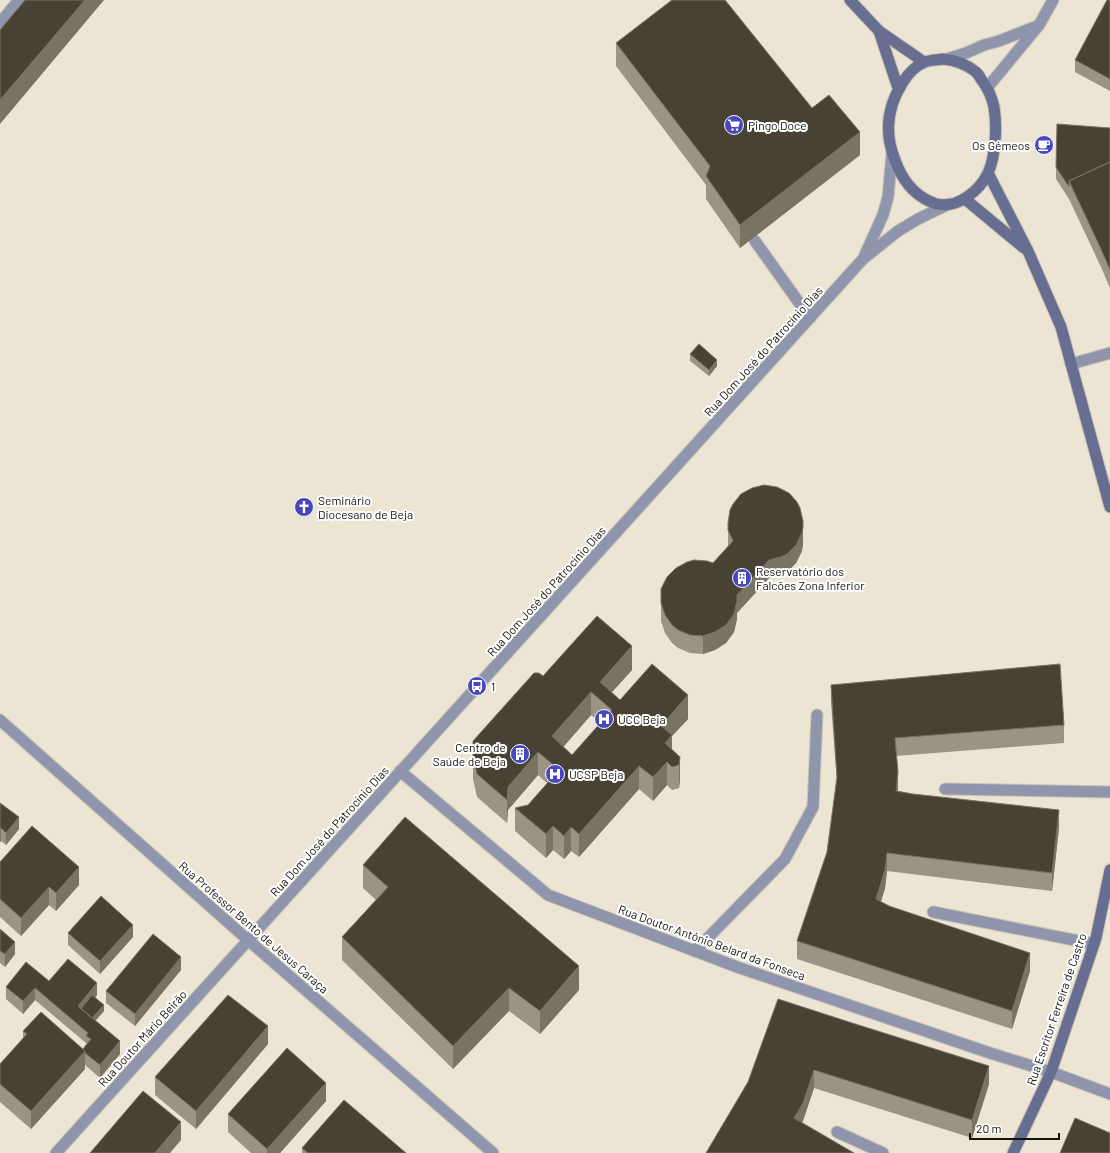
<svg xmlns="http://www.w3.org/2000/svg" width="1110" height="1153" font-family="Barlow,sans-serif">
<rect width="100%" height="100%" fill="#ece5d4"/>
<g fill="none" stroke-linecap="round" stroke-linejoin="round">
<defs>
<path id="service" d="M 0,23 L 19,0
M 755,241 L 810,318
M 1071,364 L 1110,353
M 695,951 L 785,859 L 813,807 L 817,715"/>
<path id="minor" d="M 947,59 L 966,53 L 984,45 L 999,41 L 1037,26
M 987,88 L 1039,25 L 1053,0
M 864,257 L 883,215 L 888,197 L 892,153
M 0,720 L 248,940 L 493,1153
M 400,771 L 548,895 L 737,967 L 990,1053 L 1051,1072 L 1110,1094
M 945,789 L 1110,792
M 933,912 L 1094,944
M 837,1132 L 883,1153
M 56,1153 L 863,259 L 898,231 L 918,219 L 949,204"/>
<path id="secondary" d="M 850,0 L 879,31 L 924,62
M 879,31 L 898,88
M 943,59 C 955,60 966,64 976,72 C 978,74 980,77 981,79 C 987,87 992,97 994,107 C 997,125 996,156 988,173 C 980,190 958,209 937,204 C 935,204 932,202 929,201 C 912,193 901,177 895,160 C 884,133 887,107 903,82 C 908,74 915,66 925,62 C 930,60 937,60 943,59 Z
M 988,173 L 1028,251 L 1061,327 L 1110,507
M 965,199 L 1024,248
M 1013,1153 L 1051,1072 L 1096,938 L 1110,870"/>
</defs>
<use href="#service" stroke="#c9c3b4" stroke-width="13"/>
<use href="#minor" stroke="#c9c3b4" stroke-width="13"/>
<use href="#secondary" stroke="#c9c3b4" stroke-width="13"/>
<use href="#service" stroke="#9095ae" stroke-width="11"/>
<use href="#minor" stroke="#9095ae" stroke-width="11"/>
<use href="#secondary" stroke="#686e92" stroke-width="11"/>
</g>
<path fill="#9a9484" fill-rule="evenodd" d="M 1110,0 L 1110,91 L 1075,72 L 1075,60 Z
M 616,43 L 812,108 L 860,155 L 740,248 L 706,199 L 706,185 L 616,66 Z
M 1110,128 L 1110,288 L 1101,267 L 1069,199 L 1056,179 L 1056,167 Z
M 690,354 L 717,366 L 709,376 L 690,361 Z
M 728,523 L 803,539 L 802,551 L 796,563 L 787,572 L 781,575 L 769,578 L 737,613 L 737,619 L 734,632 L 726,643 L 715,650 L 703,654 L 690,653 L 678,648 L 672,643 L 665,633 L 661,621 L 661,603 L 713,563 L 728,546 Z
M 632,670 L 612,692 L 620,700 L 688,719 L 672,736 L 672,750 L 680,757 L 680,780 L 679,788 L 672,790 L 667,785 L 653,801 L 639,789 L 579,857 L 571,851 L 564,859 L 553,850 L 546,858 L 515,831 L 515,808 L 528,805 L 547,783 L 538,775 L 508,810 L 507,823 L 477,797 L 473,779 L 473,756 L 543,676 ZM 591,715 L 600,723 L 572,755 L 563,747 Z
M 831,685 L 1064,725 L 1064,743 L 896,756 L 898,791 L 1059,828 L 1052,891 L 887,871 L 885,888 L 881,902 L 1030,971 L 1012,1029 L 797,959 L 797,941 L 827,852 L 837,783 L 831,703 Z
M 0,803 L 19,829 L 6,845 L 1,841 L 0,842 Z
M 0,862 L 79,885 L 56,911 L 49,905 L 21,936 L 0,917 Z
M 363,865 L 579,990 L 540,1034 L 509,1011 L 453,1069 L 342,960 L 342,937 L 376,900 L 363,888 Z
M 0,929 L 15,954 L 5,967 L 0,963 Z
M 68,933 L 133,937 L 100,974 L 68,945 Z
M 181,970 L 135,1026 L 106,1003 L 106,991 Z
M 49,981 L 97,995 L 95,998 L 104,1011 L 95,1021 L 120,1054 L 100,1078 L 85,1065 L 85,1069 L 31,1129 L 0,1102 L 0,1064 L 23,1038 L 23,1031 L 83,1049 L 86,1045 L 86,1043 L 35,1000 L 23,1014 L 6,999 L 6,987 Z
M 778,999 L 989,1084 L 972,1138 L 814,1088 L 802,1123 L 707,1151 L 748,1082 Z
M 268,1044 L 196,1129 L 155,1095 L 155,1077 Z
M 326,1101 L 280,1153 L 251,1153 L 228,1132 L 228,1114 Z
M 302,1148 L 406,1153 L 302,1153 Z"/>
<path fill="#797364" d="M 85,0 L 104,0 L 0,124 L 0,100 Z
M 860,132 L 860,155 L 740,248 L 740,225 Z
M 717,360 L 717,366 L 709,376 L 709,370 Z
M 803,521 L 803,545 L 802,551 L 796,563 L 787,572 L 781,575 L 769,578 L 737,613 L 737,619 L 734,632 L 726,643 L 715,650 L 703,654 L 703,636 L 737,595 Z
M 632,646 L 632,670 L 603,702 L 600,682 Z
M 591,692 L 591,715 L 552,760 L 552,736 Z
M 688,695 L 688,719 L 672,736 L 672,759 L 667,762 L 667,785 L 653,801 L 653,777 L 661,726 Z
M 538,752 L 538,775 L 508,810 L 507,823 L 507,800 L 508,787 Z
M 680,757 L 680,780 L 679,788 L 679,765 Z
M 639,766 L 639,789 L 579,857 L 579,834 Z
M 898,772 L 898,790 L 896,809 L 896,791 Z
M 1059,810 L 1059,828 L 1052,891 L 1052,873 Z
M 19,817 L 19,829 L 6,845 L 6,833 Z
M 553,826 L 553,850 L 546,858 L 546,834 Z
M 571,827 L 571,851 L 564,859 L 564,836 Z
M 1,828 L 1,841 L 0,842 L 0,829 Z
M 887,853 L 887,871 L 885,888 L 876,917 L 876,899 Z
M 79,867 L 79,885 L 56,911 L 56,893 Z
M 49,887 L 49,905 L 21,936 L 21,918 Z
M 133,925 L 133,937 L 100,974 L 100,961 Z
M 15,942 L 15,954 L 5,967 L 5,954 Z
M 1030,953 L 1030,971 L 1012,1029 L 1012,1011 Z
M 181,957 L 181,970 L 135,1026 L 135,1014 Z
M 579,966 L 579,990 L 540,1034 L 540,1011 Z
M 97,983 L 97,995 L 81,1015 L 78,1006 Z
M 35,988 L 35,1000 L 23,1014 L 23,1001 Z
M 509,988 L 509,1011 L 453,1069 L 453,1046 Z
M 104,1005 L 104,1011 L 89,1028 L 89,1022 Z
M 268,1026 L 268,1044 L 196,1129 L 196,1111 Z
M 120,1041 L 120,1054 L 100,1078 L 100,1065 Z
M 85,1051 L 85,1069 L 31,1129 L 31,1111 Z
M 989,1066 L 989,1084 L 972,1138 L 972,1120 Z
M 814,1070 L 814,1088 L 803,1121 L 794,1136 L 794,1118 Z
M 326,1083 L 326,1101 L 280,1153 L 267,1153 L 267,1149 Z
M 181,1122 L 181,1140 L 170,1153 L 155,1153 Z"/>
<path fill="#484234" stroke="#797364" fill-rule="evenodd" d="M 25,0 L 85,0 L 0,100 L 0,30 Z
M 672,0 L 725,0 L 812,108 L 829,95 L 860,132 L 740,225 L 706,176 L 710,166 L 616,43 Z
M 1107,0 L 1110,0 L 1110,79 L 1075,60 Z
M 1057,124 L 1110,128 L 1110,162 L 1069,181 L 1069,187 L 1056,167 Z
M 1110,162 L 1110,270 L 1101,249 L 1069,181 Z
M 699,344 L 717,360 L 709,370 L 690,354 Z
M 764,485 L 777,487 L 789,493 L 797,502 L 800,508 L 803,521 L 803,527 L 802,533 L 796,545 L 787,554 L 781,557 L 769,560 L 737,595 L 737,601 L 734,614 L 726,625 L 715,632 L 703,636 L 690,635 L 678,630 L 672,625 L 665,615 L 661,603 L 661,589 L 667,577 L 676,568 L 687,562 L 694,560 L 707,561 L 713,563 L 733,541 L 728,530 L 728,523 L 730,510 L 733,504 L 741,494 L 752,488 Z
M 597,616 L 632,646 L 600,682 L 620,700 L 652,664 L 688,695 L 661,726 L 672,735 L 665,743 L 680,757 L 679,765 L 672,767 L 667,762 L 653,777 L 639,766 L 579,834 L 571,827 L 564,836 L 553,826 L 546,834 L 515,808 L 528,805 L 559,770 L 538,752 L 508,787 L 507,800 L 477,774 L 473,756 L 473,741 L 534,673 L 539,673 L 543,676 ZM 591,692 L 612,710 L 572,755 L 552,736 Z
M 1060,664 L 1064,725 L 895,738 L 898,772 L 896,791 L 913,794 L 1059,810 L 1052,873 L 887,853 L 885,870 L 876,899 L 889,906 L 1030,953 L 1012,1011 L 797,941 L 827,852 L 837,777 L 831,685 Z
M 0,803 L 19,817 L 6,833 L 1,828 L 0,829 Z
M 405,817 L 579,966 L 540,1011 L 509,988 L 453,1046 L 342,937 L 388,887 L 363,865 Z
M 32,826 L 79,867 L 56,893 L 49,887 L 21,918 L 0,899 L 0,862 Z
M 101,896 L 133,925 L 100,961 L 68,933 Z
M 0,929 L 15,942 L 5,954 L 0,951 Z
M 153,934 L 181,957 L 135,1014 L 106,991 Z
M 68,959 L 97,983 L 78,1006 L 120,1041 L 100,1065 L 85,1053 L 85,1051 L 83,1049 L 91,1039 L 86,1036 L 88,1033 L 35,988 L 23,1001 L 6,987 L 26,962 L 49,981 Z
M 92,995 L 104,1005 L 92,1018 L 81,1009 Z
M 228,995 L 268,1026 L 196,1111 L 155,1077 Z
M 778,999 L 849,1022 L 989,1066 L 972,1120 L 814,1070 L 803,1103 L 794,1118 L 854,1153 L 706,1153 L 748,1082 Z
M 41,1012 L 85,1051 L 31,1111 L 0,1084 L 0,1064 L 27,1034 L 23,1031 Z
M 287,1048 L 326,1083 L 267,1149 L 228,1114 Z
M 143,1091 L 181,1122 L 155,1153 L 90,1153 Z
M 344,1100 L 406,1153 L 308,1153 L 302,1148 Z
M 1075,1118 L 1110,1133 L 1110,1153 L 1060,1153 Z"/>
<defs>
<symbol id="supermarket-disc" viewBox="-11 -11 22 22"><circle r="9.5" fill="#4748be" stroke="#fff"/><path d="M-6-5.5h2.5l.6 2H6L4.5 2H-2.5L-4.4-4H-6ZM-1.5 3.2a1.3 1.3 0 1 0 .1 0ZM3 3.2a1.3 1.3 0 1 0 .1 0Z" fill="#fff"/></symbol>
<symbol id="cafe-disc" viewBox="-11 -11 22 22"><circle r="9.5" fill="#4748be" stroke="#fff"/><path d="M-5.5-4.5H6V0H3Q3 3.5 0 3.5H-2.5Q-5.5 3.5-5.5 0ZM3-3.2v2h1.7v-2ZM-6 4.5H4V6H-6Z" fill="#fff"/></symbol>
<symbol id="church-disc" viewBox="-11 -11 22 22"><circle r="9.5" fill="#4748be" stroke="#fff"/><path d="M-1.2-6h2.4v3.5h3.3v2.4h-3.3V6h-2.4V-.1h-3.3v-2.4h3.3Z" fill="#fff"/></symbol>
<symbol id="building-disc" viewBox="-11 -11 22 22"><circle r="9.5" fill="#4748be" stroke="#fff"/><path d="M-4-6H4V6H1V3H-1V6H-4ZM-2.5-4.3h1.7v1.8h-1.7ZM.8-4.3h1.7v1.8H.8ZM-2.5-1h1.7V.8h-1.7ZM.8-1h1.7V.8H.8Z" fill="#fff"/></symbol>
<symbol id="bus-disc" viewBox="-11 -11 22 22"><circle r="9.5" fill="#4748be" stroke="#fff"/><path d="M-5-6H5V4H4V6H2V4H-2V6H-4V4H-5ZM-3.5-4V0h7V-4ZM-3.5 1.2v1.5H-2V1.2ZM2 1.2v1.5H3.5V1.2Z" fill="#fff"/></symbol>
<symbol id="hospital-disc" viewBox="-11 -11 22 22"><circle r="9.5" fill="#4748be" stroke="#fff"/><path d="M-5-5h3v3.5h4V-5h3V5h-3V1.5h-4V5h-3Z" fill="#fff"/></symbol>
</defs>
<g fill-rule="evenodd">
<use href="#supermarket-disc" x="723" y="114" width="22" height="22"/>
<use href="#cafe-disc" x="1033" y="134" width="22" height="22"/>
<use href="#church-disc" x="293" y="496" width="22" height="22"/>
<use href="#building-disc" x="731" y="567" width="22" height="22"/>
<use href="#bus-disc" x="466" y="675" width="22" height="22"/>
<use href="#hospital-disc" x="593" y="708" width="22" height="22"/>
<use href="#building-disc" x="509" y="743" width="22" height="22"/>
<use href="#hospital-disc" x="544" y="763" width="22" height="22"/>
</g>
<g text-anchor="middle" dominant-baseline="central" stroke-width="4" stroke-linejoin="round" paint-order="stroke">
<g font-size="12" fill="#13110b" stroke="#fff" text-anchor="start">
<text x="748" y="125">Pingo Doce</text>
<text x="1030" y="145" text-anchor="end">Os Gémeos</text>
<text x="318" y="500">Seminário<tspan x="318" dy="14">Diocesano de Beja</tspan></text>
<text x="756" y="571">Reservatório dos<tspan x="756" dy="14">Falcões Zona Inferior</tspan></text>
<text x="491" y="686">1</text>
<text x="618" y="719">UCC Beja</text>
<text x="506" y="747" text-anchor="end">Centro de<tspan x="506" dy="14">Saúde de Beja</tspan></text>
<text x="569" y="774">UCSP Beja</text>
</g>
<g font-size="12" fill="#13110b" stroke="#fff">
<text transform="translate(763 351) rotate(-48)">Rua Dom José do Patrocínio Dias</text>
<text transform="translate(546 591) rotate(-48)">Rua Dom José do Patrocínio Dias</text>
<text transform="translate(329 831) rotate(-48)">Rua Dom José do Patrocínio Dias</text>
<text transform="translate(254 927) rotate(41)">Rua Professor Bento de Jesus Caraça</text>
<text transform="translate(712 942) rotate(20)">Rua Doutor António Belard da Fonseca</text>
<text transform="translate(1056 1009) rotate(-71)">Rua Escritor Ferreira de Castro</text>
<text transform="translate(142 1038) rotate(-48)">Rua Doutor Mário Beirão</text>
</g>
</g>
<path d="M970 1133v6h89v-6" fill="none" stroke="#13110b" stroke-width="2"/>
<text x="976" y="1133" font-size="12" fill="#13110b" stroke="#ffffff" stroke-width="3" paint-order="stroke">20 m</text>
</svg>
